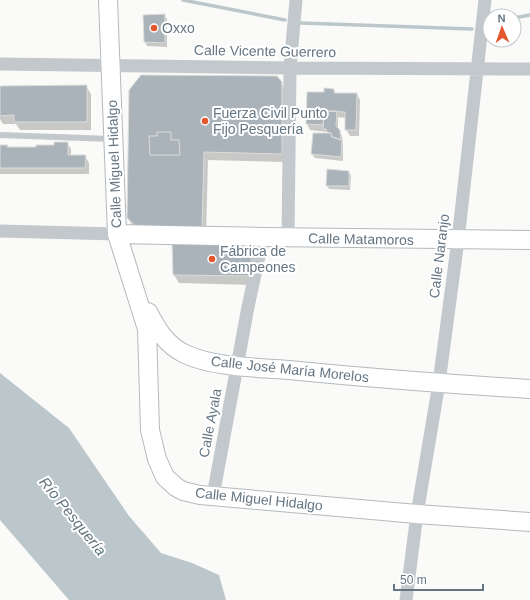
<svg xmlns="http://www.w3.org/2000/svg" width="530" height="600" font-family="Arial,sans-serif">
<rect width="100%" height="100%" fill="#fafaf8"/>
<path fill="#bbc7cb" d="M 0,373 L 69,428 L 129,516 L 161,553 L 192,563 L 219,575 L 226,600 L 69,600 L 0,520 Z"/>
<path fill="#0003" d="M 164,15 L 167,19 L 167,47 L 147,46 L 145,42 Z
M 281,83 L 286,92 L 286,162 L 208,160 L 206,236 L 133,227 L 128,218 Z
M 86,86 L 91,94 L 91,130 L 20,130 L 16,124 L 3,124 L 0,119 L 0,87 Z
M 334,90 L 336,94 L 357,94 L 360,100 L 359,136 L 350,136 L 346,129 L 346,118 L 338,117 L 338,129 L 342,136 L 343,145 L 343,161 L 315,158 L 312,154 L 328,132 L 310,130 L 307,124 L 325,93 Z
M 67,143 L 71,149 L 71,156 L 85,156 L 89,163 L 89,174 L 0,174 L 0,146 L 7,146 L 8,148 L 37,148 Z
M 349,172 L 351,176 L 350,190 L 329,189 L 327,185 Z
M 254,243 L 258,252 L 253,285 L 179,283 L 174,275 Z"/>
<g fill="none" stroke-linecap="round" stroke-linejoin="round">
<path stroke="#bbc7cb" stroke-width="3.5" d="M 183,0 L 285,20
M 514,18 L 530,15
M 301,23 L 472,29"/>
</g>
<path fill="#aab3b9" stroke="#dcdcda" d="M 165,14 L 165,43 L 144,42 L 143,15 Z
M 141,75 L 277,76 L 282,82 L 282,154 L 204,152 L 202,228 L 136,226 L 127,218 L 129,90 Z
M 87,85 L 87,122 L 14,122 L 14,115 L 0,116 L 0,86 Z
M 324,88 L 334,89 L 334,93 L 357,93 L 356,130 L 345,130 L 345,112 L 324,111 L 323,125 L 306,124 L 307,92 L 324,92 Z
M 324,111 L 337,111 L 336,126 L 340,130 L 341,140 L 332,137 L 331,133 L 327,132 L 326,129 L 323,129 Z
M 157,132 L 171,132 L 171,140 L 179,140 L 180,155 L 150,155 L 149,136 L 157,136 Z
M 313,133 L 331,133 L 332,137 L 342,140 L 341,157 L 311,154 Z
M 54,142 L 68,142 L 68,155 L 86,155 L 85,168 L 0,168 L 0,145 L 8,145 L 7,147 L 36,147 L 36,145 L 54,145 Z
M 327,169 L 349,171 L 349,186 L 326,186 Z
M 172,242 L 254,242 L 249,276 L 173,275 Z"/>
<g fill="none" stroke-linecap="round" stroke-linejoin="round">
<defs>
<path id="secondary" d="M 108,0 L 117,234 L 147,329 L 150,430 L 157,459 L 165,477 L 176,487 L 183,491 L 200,495 L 417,514 L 530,522
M 117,234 L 263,237 L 530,240
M 148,312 C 157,329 166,345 185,354 C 216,368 255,367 289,370 C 369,378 450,384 530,389"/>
</defs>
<use href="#secondary" stroke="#b3babf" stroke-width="20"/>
<path stroke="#c3c8cc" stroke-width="6" d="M 0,135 L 112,139"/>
<path stroke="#c3c8cc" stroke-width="13" d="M 0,64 L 290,68 L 530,69
M 0,231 L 117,234
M 288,238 L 290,68 L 296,0
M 213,496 L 248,307 L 263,237
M 406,600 L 417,514 L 439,383 L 458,240 L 485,0"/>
<use href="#secondary" stroke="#fff" stroke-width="18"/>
</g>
<g fill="#e4572e" stroke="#fff" stroke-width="1.5">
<circle cx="154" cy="28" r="4"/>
<circle cx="205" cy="121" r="4"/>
<circle cx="212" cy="259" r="4"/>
</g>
<g text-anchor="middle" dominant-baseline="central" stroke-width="4" stroke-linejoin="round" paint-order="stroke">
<g font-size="14" fill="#657683" stroke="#fff" text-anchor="start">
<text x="162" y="28">Oxxo</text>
<text x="213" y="113">Fuerza Civil Punto<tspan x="213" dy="16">Fijo Pesquería</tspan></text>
<text x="220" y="251">Fábrica de<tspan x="220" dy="16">Campeones</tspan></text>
</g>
<g font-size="14" fill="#657683" stroke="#fff">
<text transform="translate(265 51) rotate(1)">Calle Vicente Guerrero</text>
<text transform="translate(114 164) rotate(-92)">Calle Miguel Hidalgo</text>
<text transform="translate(361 239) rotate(1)">Calle Matamoros</text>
<text transform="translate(439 256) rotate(-83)">Calle Naranjo</text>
<text transform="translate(290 369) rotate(6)">Calle José María Morelos</text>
<text transform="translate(210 423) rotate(-79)">Calle Ayala</text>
<text transform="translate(259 499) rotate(6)">Calle Miguel Hidalgo</text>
</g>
<g font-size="15" font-style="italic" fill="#60757c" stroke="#fff">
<text transform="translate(73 516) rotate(51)">Río Pesquería</text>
</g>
</g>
<g transform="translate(502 28) rotate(358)"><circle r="19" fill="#ffffff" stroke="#c1c8cd"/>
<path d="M0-3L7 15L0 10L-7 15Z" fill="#e4572e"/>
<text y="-6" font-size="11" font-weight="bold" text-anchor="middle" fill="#657683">N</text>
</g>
<path d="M394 584v6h89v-6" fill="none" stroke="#657683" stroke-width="2"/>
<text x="400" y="584" font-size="12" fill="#657683" stroke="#ffffff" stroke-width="3" paint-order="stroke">50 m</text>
</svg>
